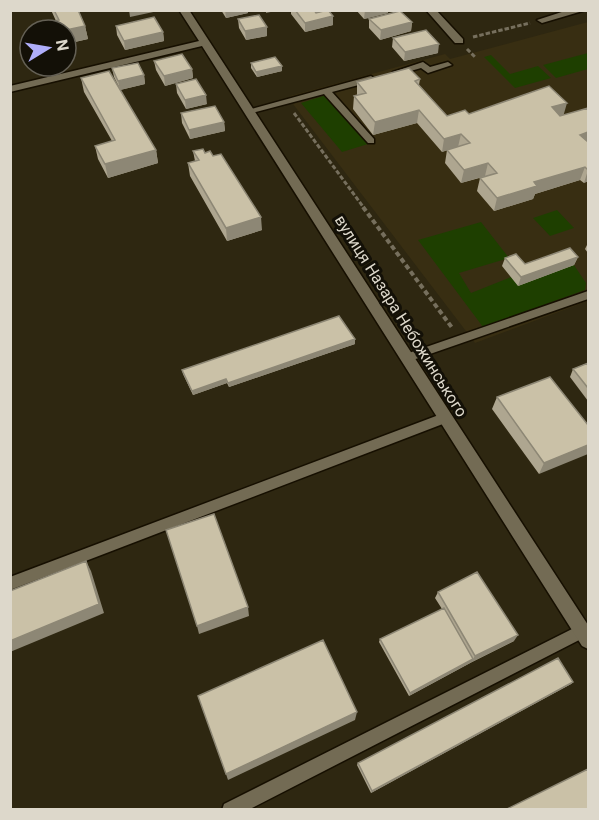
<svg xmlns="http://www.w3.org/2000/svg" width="599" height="820" font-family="Roboto,sans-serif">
<rect width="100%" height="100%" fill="#2e2711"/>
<path fill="#382e12" d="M 588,22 L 588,301 L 475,343 L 290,100 L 290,96 L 445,54 L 450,59 Z"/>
<path fill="#1e3f00" d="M 588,53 L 588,69 L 556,78 L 543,65 Z
M 491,55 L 510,74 L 538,66 L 551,78 L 515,88 L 484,57 Z
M 326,95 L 368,144 L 342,152 L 301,103 Z
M 557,210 L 574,228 L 550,236 L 533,218 Z
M 481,222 L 509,258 L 459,273 L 471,293 L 511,277 L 574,265 L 586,283 L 585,290 L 483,327 L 418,240 Z"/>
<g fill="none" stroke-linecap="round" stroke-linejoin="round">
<defs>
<path id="lane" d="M 423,62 L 430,67 L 448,62 L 452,65 L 428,73 L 421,68 L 397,75 L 393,72 Z
M 371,76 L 375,79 L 374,81 L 332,92 L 374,139 L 374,143 L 368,143 L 324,94 L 248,114 L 244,111 Z
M 588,291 L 588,299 L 407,362 L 401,358 L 403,355 Z
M 444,413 L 448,414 L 450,418 L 448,422 L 10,590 L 10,577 Z
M 582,624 L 587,626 L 587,636 L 248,810 L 222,810 L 224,804 Z"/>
<path id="street" d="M 179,10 L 189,10 L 588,625 L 588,649 L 582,646 L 202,46 L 10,92 L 10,86 L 199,41 Z
M 426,10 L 436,10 L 463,39 L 463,43 L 455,43 Z
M 568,10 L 586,10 L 542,23 L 537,20 Z"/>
</defs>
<use href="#lane" stroke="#160f00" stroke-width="3"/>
<use href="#street" stroke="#160f00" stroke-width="3"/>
<path stroke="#766f5d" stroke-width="3" stroke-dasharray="4.5 2" stroke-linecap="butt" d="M 473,37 L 530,23
M 467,49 L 476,58
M 294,113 L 364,208"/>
<path stroke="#766f5d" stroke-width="4" stroke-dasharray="5 3" stroke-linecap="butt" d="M 363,207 L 453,329"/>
<use href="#lane" fill="#736b54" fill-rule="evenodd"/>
<use href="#street" fill="#736b54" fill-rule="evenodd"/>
</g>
<path fill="#aea690" d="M 51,10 L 78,10 L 85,26 L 88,39 L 66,44 L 66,30 L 41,30 L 39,25 L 56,21 Z
M 221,10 L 248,10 L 248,13 L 226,18 Z
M 291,10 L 314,10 L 316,13 L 333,25 L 305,32 L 291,14 Z
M 356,10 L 388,10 L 388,13 L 364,19 Z
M 238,19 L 267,36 L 246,40 L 239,28 Z
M 369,19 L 412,22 L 411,31 L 380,40 L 369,28 Z
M 116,26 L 163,32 L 164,41 L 125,50 L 117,35 Z
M 393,38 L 438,53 L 404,61 L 392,47 Z
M 154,61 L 192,69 L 193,78 L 165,86 L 156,70 Z
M 251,63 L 282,66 L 282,71 L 257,77 L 251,68 Z
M 112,68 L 144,75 L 145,84 L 120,90 L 156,150 L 158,163 L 108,178 L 98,159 L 95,146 L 112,141 L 84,92 L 81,78 L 119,87 L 114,77 Z
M 420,79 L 419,85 L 447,116 L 469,114 L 564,115 L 588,108 L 588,181 L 584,183 L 580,180 L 535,194 L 533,199 L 494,211 L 477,191 L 480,178 L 483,177 L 461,183 L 445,163 L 447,150 L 442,152 L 417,123 L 373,135 L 353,109 L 354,96 L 357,96 L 357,82 Z
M 176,84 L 207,104 L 186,109 L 177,93 Z
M 181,113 L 224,122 L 225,131 L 190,139 L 182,123 Z
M 193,151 L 205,153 L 213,156 L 262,230 L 227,241 L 190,176 L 188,163 L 195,161 Z
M 588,244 L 588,253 L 585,249 L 587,245 Z
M 578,257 L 574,265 L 518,286 L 502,266 L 505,258 L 525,264 Z
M 355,339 L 355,344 L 229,387 L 227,383 L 193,395 L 183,374 L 182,370 Z
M 588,363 L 588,401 L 570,377 L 573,369 Z
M 497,397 L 588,425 L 539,474 L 492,409 Z
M 438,592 L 514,641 L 472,662 L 409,696 L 379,642 L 380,639 L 442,609 L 435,598 Z
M 573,682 L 571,684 L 371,793 L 357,765 L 358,763 Z"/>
<path fill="#8d8775" d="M 129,10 L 158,10 L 158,11 L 130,17 Z
M 225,10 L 248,10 L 248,13 L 226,18 Z
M 266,10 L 280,10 L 266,13 Z
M 365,10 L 388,10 L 388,13 L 364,19 Z
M 333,16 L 333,25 L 305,32 L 305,23 Z
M 412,22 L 411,31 L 380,40 L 381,30 Z
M 85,26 L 88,39 L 66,44 L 66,30 Z
M 267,27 L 267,36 L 246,40 L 245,31 Z
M 163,32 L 164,41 L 125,50 L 124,41 Z
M 439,44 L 438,53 L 404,61 L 405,52 Z
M 282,66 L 282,71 L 257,77 L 256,72 Z
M 192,69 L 193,78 L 165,86 L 164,76 Z
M 144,75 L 145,84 L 120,90 L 118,81 Z
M 206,95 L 207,104 L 186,109 L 185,100 Z
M 567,103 L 563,117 L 548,121 L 552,107 Z
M 419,110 L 417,123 L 373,135 L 375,122 Z
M 224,122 L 225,131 L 190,139 L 189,130 Z
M 588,132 L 588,144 L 580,135 Z
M 461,134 L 458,147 L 442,152 L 444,139 Z
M 156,150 L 158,163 L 108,178 L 105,164 Z
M 488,163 L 485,176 L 461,183 L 464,170 Z
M 585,167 L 580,180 L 535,194 L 533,199 L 494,211 L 497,198 L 534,182 Z
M 588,170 L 588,181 L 584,183 Z
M 261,217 L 262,230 L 227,241 L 226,228 Z
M 578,257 L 574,265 L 518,286 L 521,277 Z
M 355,339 L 355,344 L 229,387 L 228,383 Z
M 226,379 L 227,383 L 193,395 L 192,391 Z
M 588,445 L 588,454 L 539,474 L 544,463 Z
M 86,561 L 91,571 L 104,613 L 10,652 L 10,641 Z
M 248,607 L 249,616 L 199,634 L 197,626 Z
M 518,635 L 514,641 L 472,662 L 409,696 L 410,693 L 473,659 L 475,656 Z
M 573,682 L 571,684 L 371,793 L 372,791 Z
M 357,712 L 355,720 L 228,780 L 226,774 Z"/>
<path fill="#cac1a7" stroke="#8d8775" stroke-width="1.5" d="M 54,10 L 78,10 L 85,26 L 66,30 L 42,30 L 39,25 L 59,20 Z
M 295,10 L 314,10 L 316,13 L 328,10 L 333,16 L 305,23 Z
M 400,11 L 412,22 L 381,30 L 369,19 Z
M 259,15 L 267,27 L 245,31 L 238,19 Z
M 154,17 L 163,32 L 124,41 L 116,26 Z
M 426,30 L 439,44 L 405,52 L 393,38 Z
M 182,54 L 192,69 L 164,76 L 154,61 Z
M 275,57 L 282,66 L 256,72 L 251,63 Z
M 138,63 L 144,75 L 118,81 L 112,68 Z
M 409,68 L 420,79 L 415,81 L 447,116 L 465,110 L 469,114 L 549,86 L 567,103 L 552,107 L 560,116 L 588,108 L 588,132 L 580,135 L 588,142 L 588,170 L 585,167 L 534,182 L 537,186 L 497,198 L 480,178 L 497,173 L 488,163 L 464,170 L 447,150 L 470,143 L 461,134 L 444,139 L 419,110 L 375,122 L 354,96 L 366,93 L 357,82 Z
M 109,71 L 156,150 L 105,164 L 95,146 L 115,140 L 81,78 Z
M 196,79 L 206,95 L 185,100 L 176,84 Z
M 215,106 L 224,122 L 189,130 L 181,113 Z
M 203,149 L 205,153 L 210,151 L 213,156 L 221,154 L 261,217 L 226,228 L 188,163 L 199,160 L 193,151 Z
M 570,248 L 578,257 L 521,277 L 505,258 L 516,254 L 525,264 Z
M 339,316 L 355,339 L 228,383 L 226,379 L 192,391 L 182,370 Z
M 588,363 L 588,388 L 573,369 Z
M 550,377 L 588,425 L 588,445 L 544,463 L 497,397 Z
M 214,514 L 248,607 L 197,626 L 166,530 Z
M 86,561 L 99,604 L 10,641 L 10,591 Z
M 477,572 L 518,635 L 475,656 L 438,592 Z
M 444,608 L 473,659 L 410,693 L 380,639 Z
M 323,640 L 357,712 L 226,774 L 198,696 Z
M 558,658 L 573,682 L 372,791 L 358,763 Z
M 588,769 L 588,810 L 505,810 Z"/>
<g text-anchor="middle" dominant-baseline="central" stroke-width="6" stroke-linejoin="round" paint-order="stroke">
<g font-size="16" fill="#ddd8cb" stroke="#131007">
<text transform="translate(401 316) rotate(58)">вулиця Назара Небожинського</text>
</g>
</g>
<rect width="599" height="820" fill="none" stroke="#ddd8cb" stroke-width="24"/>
<g transform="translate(48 48) rotate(79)"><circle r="28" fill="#131007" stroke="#646055" stroke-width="1.5"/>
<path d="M0-4.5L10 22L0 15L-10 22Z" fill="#afaefa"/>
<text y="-9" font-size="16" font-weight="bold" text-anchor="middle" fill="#ddd8cb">N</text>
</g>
</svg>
